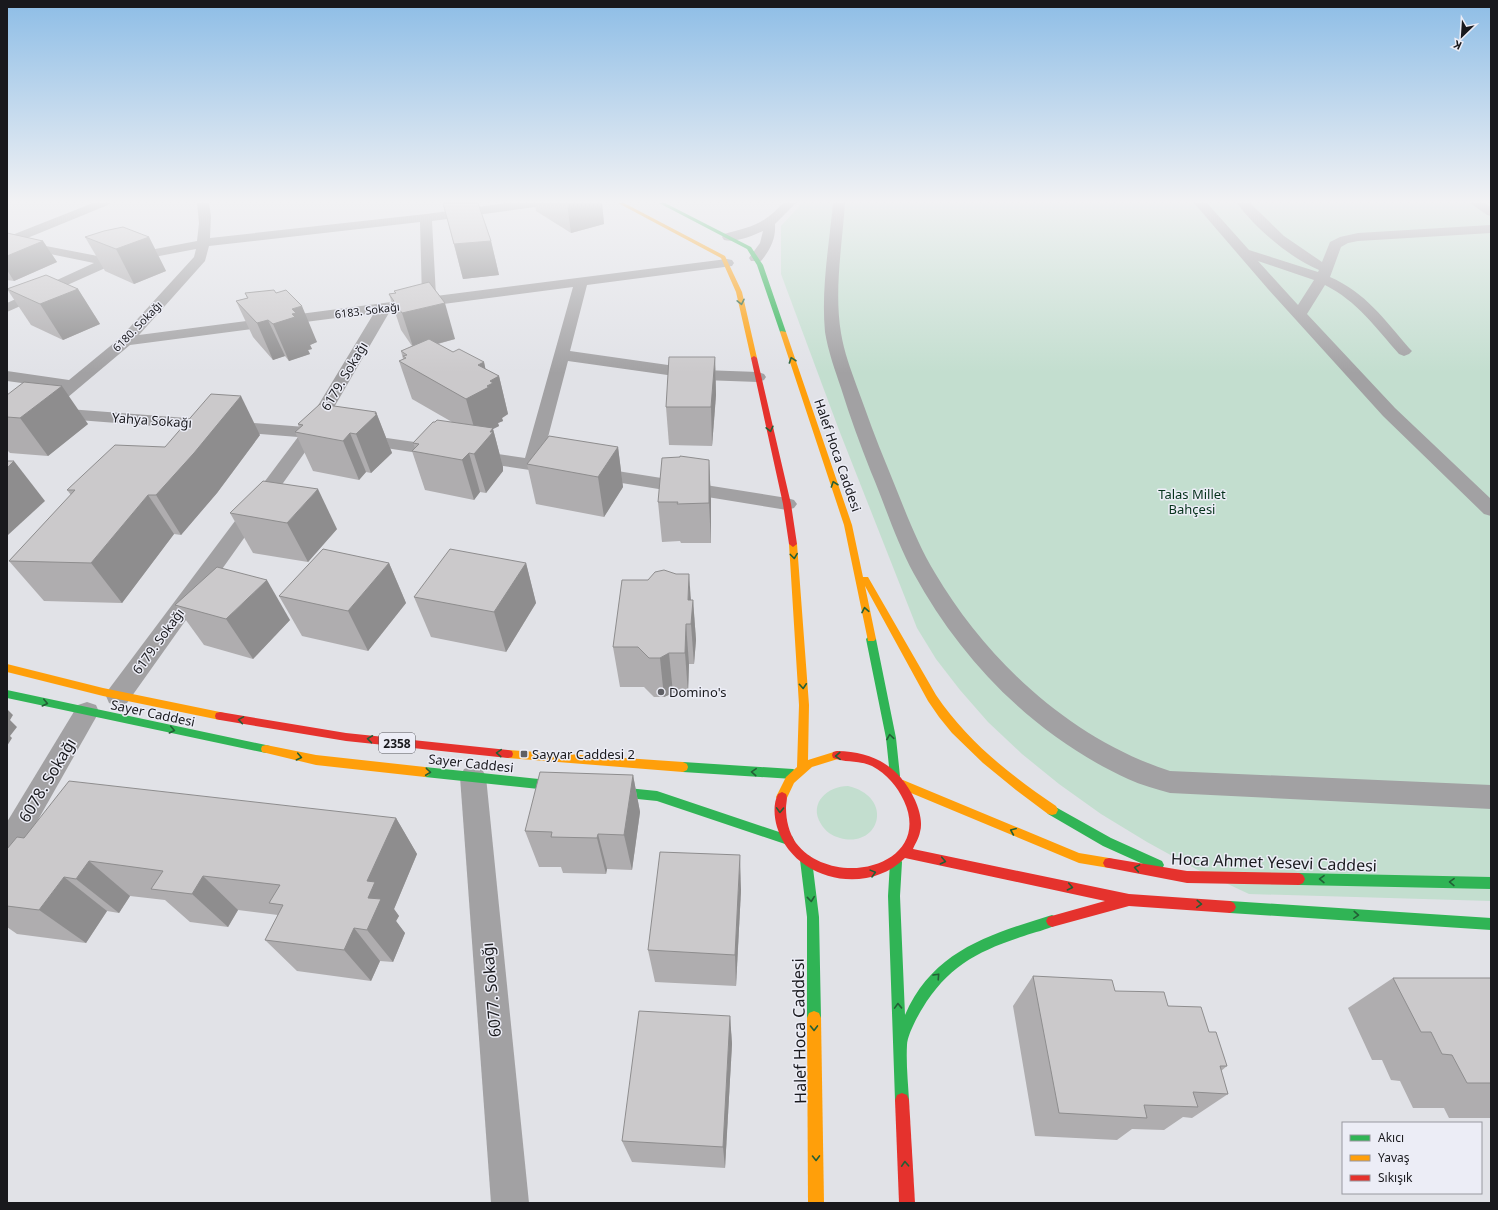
<svg xmlns="http://www.w3.org/2000/svg" width="1498" height="1210" viewBox="0 0 1498 1210" font-family="'Noto Sans',sans-serif">
<style>
.green{fill:#c3decf}
.lines{fill:none;stroke-linecap:round;stroke-linejoin:round}
.street{fill:#a2a1a3;fill-rule:evenodd}
.fast{fill:#30b455;fill-rule:evenodd}
.slow{fill:#ff9f0a;fill-rule:evenodd}
.jam{fill:#e5322d;fill-rule:evenodd}
.wall{fill:#afadaf}
.shaded-wall{fill:#8e8d8e}
.building{fill:#cbc9cb;stroke:#8e8d8e}
.oneway{stroke:#235f36}
.poi-dot{fill:#5f5f64;stroke:#ecedf6;stroke-width:1.5}
.labels{text-anchor:middle;dominant-baseline:central;stroke-width:3;stroke-linejoin:round;paint-order:stroke}
.far-street-label{font-size:11px;fill:#19191d;stroke:#ecedf6}
.shield{fill:#ecedf6;stroke:#58595e;stroke-width:1}
.shield-label{font-size:12px;font-weight:bold;fill:#19191d}
.street-label{font-size:13px;fill:#19191d;stroke:#ecedf6}
.park-label{font-size:13px;fill:#06321c;stroke:#ecedf6}
.poi-label{font-size:13px;fill:#19191d;stroke:#ecedf6;text-anchor:start}
.near-street-label{font-size:16px;fill:#19191d;stroke:#ecedf6}
</style>
<rect width="100%" height="100%" fill="#e1e2e7"/>
<g class="green">
<polygon points="802,203 1491,203 1491,901 1249,894 1196,869 1147,842 1101,814 1059,784 1022,754 988,722 960,690 936,659 917,628 839,430 781,274 781,226"/>
<path d="M 848,786 C 895,797 880,849 840,838 C 832,836 825,831 821,824 C 808,803 828,786 848,786 Z"/>
</g>
<g class="lines">
<g class="street">
<path d="M 93,203 L 110,203 L 108,205 L 20,241 L 108,258 L 197,241 L 199,223 L 197,203 L 209,203 L 211,216 L 210,238 L 426,214 L 507,203 L 541,203 L 535,207 L 432,221 L 436,296 L 727,259 L 732,260 L 734,263 L 732,266 L 587,285 L 570,351 L 703,370 L 758,372 L 764,374 L 766,377 L 764,380 L 758,382 L 703,380 L 568,361 L 542,460 L 563,464 L 565,468 L 563,472 L 556,474 L 353,443 L 350,439 L 353,435 L 359,434 L 525,458 L 573,287 L 390,311 L 322,428 L 333,430 L 336,434 L 333,438 L 327,439 L 315,438 L 127,703 L 118,706 L 109,703 L 106,696 L 109,689 L 298,437 L 52,418 L 45,416 L 13,443 L 7,444 L 7,430 L 58,388 L 7,381 L 7,371 L 69,380 L 120,338 L 194,257 L 196,249 L 112,265 L 7,312 L 7,303 L 94,263 L 16,247 L 15,244 L 16,242 L 7,245 L 7,237 ZM 420,222 L 422,298 L 139,335 L 205,261 L 209,246 ZM 374,313 L 305,427 L 55,408 L 130,345 Z"/>
<path d="M 783,203 L 796,203 L 775,224 C 776,239 770,250 761,261 L 751,261 L 749,258 L 760,243 L 763,231 C 752,236 735,243 724,240 L 722,237 L 724,234 C 751,227 763,225 783,203 Z"/>
<path d="M 833,203 L 845,203 C 842,246 834,291 841,333 C 844,352 851,370 857,387 C 867,414 876,440 887,466 C 902,502 915,540 935,573 C 987,661 1071,739 1170,771 L 1491,785 L 1491,809 L 1170,793 C 1156,789 1141,785 1128,779 C 1036,737 962,662 914,574 C 896,541 885,505 871,472 C 860,444 850,417 841,388 C 835,370 828,351 825,332 C 821,289 829,246 833,203 Z"/>
<path d="M 1194,203 L 1207,203 L 1249,250 L 1318,272 L 1319,270 C 1290,258 1255,228 1237,203 L 1250,203 L 1284,236 L 1322,262 L 1330,242 L 1340,237 L 1358,233 L 1491,225 L 1491,233 L 1358,241 L 1348,243 L 1341,247 L 1330,277 C 1366,293 1384,319 1409,348 L 1412,351 L 1409,354 L 1404,356 L 1399,354 C 1376,328 1357,301 1325,285 L 1307,314 L 1395,408 L 1491,499 L 1491,516 L 1484,514 L 1383,416 L 1268,289 ZM 1258,261 L 1314,280 L 1298,305 Z"/>
<polygon points="1470,203 1485,203 1491,207 1491,216 1487,215"/>
<polygon points="592,467 787,498 794,500 797,504 794,508 787,510 585,477 583,473 585,469"/>
<polygon points="87,702 96,705 99,712 17,857 7,861 7,822 78,705"/>
<polygon points="473,766 482,769 486,777 529,1203 491,1203 460,777 464,769"/>
</g>
<g class="fast">
<polygon points="659,203 665,203 751,247 763,265 786,332 785,333 780,332 757,265 747,249"/>
<polygon points="871,636 874,637 876,639 896,738 900,776 899,779 895,781 891,779 890,776 886,738 866,639 868,637"/>
<polygon points="7,690 266,745 270,746 271,749 270,752 266,753 7,698"/>
<polygon points="683,762 793,769 797,771 798,774 797,777 793,779 683,772 679,770 678,767 679,764"/>
<polygon points="425,767 567,782 571,784 572,787 571,790 567,792 425,777 421,775 420,772 421,769"/>
<polygon points="608,786 657,791 788,835 792,836 794,840 792,844 788,845 657,801 608,796 604,794 603,791 604,788"/>
<polygon points="1052,805 1111,838 1162,861 1164,865 1162,869 1158,870 1154,869 1103,846 1048,814 1046,810 1048,806"/>
<polygon points="806,855 810,856 812,860 819,917 821,1018 819,1023 814,1025 809,1023 807,1018 807,917 800,860 802,856"/>
<path d="M 896,857 L 900,858 L 902,862 L 900,896 L 905,1015 C 933,950 991,934 1052,915 L 1056,917 L 1058,921 L 1056,925 C 1046,930 1035,932 1024,936 C 978,951 948,966 922,1009 C 917,1017 907,1036 907,1045 C 906,1063 908,1082 909,1100 L 907,1105 L 902,1107 L 897,1105 L 895,1100 L 888,896 L 890,862 L 892,858 Z"/>
<polygon points="1299,873 1491,877 1491,889 1299,885 1295,883 1293,879 1295,875"/>
<polygon points="1230,901 1491,918 1491,930 1230,913 1226,911 1224,907 1226,903"/>
</g>
<g class="slow">
<polygon points="618,203 624,203 725,256 742,292 757,358 756,359 751,358 736,292 721,258"/>
<path d="M 781,331 L 786,332 L 852,525 L 863,577 L 868,577 L 936,695 C 967,741 1010,775 1056,806 L 1058,810 L 1056,814 L 1052,815 L 1048,814 L 1016,790 L 983,763 L 952,733 L 939,717 L 928,701 L 865,586 L 876,639 L 874,641 L 868,641 L 844,525 L 780,332 Z"/>
<polygon points="793,541 797,544 809,705 808,760 837,751 841,752 842,755 841,758 812,767 794,783 786,800 782,802 778,800 776,797 786,777 797,767 799,705 789,544"/>
<polygon points="7,664 103,688 220,712 224,713 225,716 224,719 220,720 103,696 7,672"/>
<polygon points="266,745 316,755 425,767 429,769 430,772 429,775 425,777 316,765 262,752 261,749 262,746"/>
<polygon points="508,750 683,762 687,764 688,767 687,770 683,772 508,758 504,757 503,754 504,751"/>
<polygon points="903,780 1079,853 1109,858 1113,859 1115,863 1113,867 1109,868 1079,863 899,788 898,785 899,782"/>
<polygon points="814,1011 819,1013 821,1018 824,1203 808,1203 807,1018 809,1013"/>
</g>
<g class="jam">
<polygon points="754,356 757,358 791,504 797,544 793,547 789,544 783,504 751,358"/>
<polygon points="220,712 346,733 508,750 512,751 513,754 512,757 508,758 346,741 220,720 216,719 215,716 216,713"/>
<path d="M 837,751 C 874,752 899,766 915,800 C 919,809 923,822 920,832 C 919,838 915,844 913,849 L 1129,894 L 1230,901 L 1234,903 L 1236,907 L 1234,911 L 1230,913 L 1129,906 L 1052,927 L 1048,925 L 1046,921 L 1048,917 L 1105,901 L 905,858 C 866,897 793,880 777,827 C 774,816 773,804 778,794 L 782,792 L 786,794 C 788,798 786,803 786,808 C 786,820 789,833 796,843 C 833,891 934,866 904,801 C 897,786 887,774 872,766 C 859,760 846,763 833,758 L 832,755 L 833,752 Z"/>
<polygon points="1109,858 1187,871 1299,873 1303,875 1305,879 1303,883 1299,885 1187,883 1109,868 1105,867 1103,863 1105,859"/>
<polygon points="902,1093 907,1095 909,1100 915,1203 899,1203 895,1100 897,1095"/>
</g>
</g>
<g class="wall">
<polygon points="443,203 491,241 499,275 463,279"/>
<polygon points="535,203 602,203 604,224 571,233 536,211"/>
<polygon points="7,233 43,241 57,262 14,281 7,280"/>
<polygon points="85,237 149,237 166,271 134,284 105,271"/>
<polygon points="7,289 78,289 100,324 63,340 31,325"/>
<polygon points="394,291 455,339 438,344 453,352 484,362 485,369 499,376 508,414 502,418 503,421 498,423 499,426 493,429 503,467 503,471 486,493 480,492 474,500 425,490 412,451 415,448 413,443 435,422 452,422 412,399 399,361 403,359 401,351 412,346 401,330 389,294 395,293"/>
<polygon points="245,293 317,342 310,345 312,349 308,350 310,354 289,361 285,356 273,360 253,337 236,301 247,298"/>
<polygon points="715,357 716,395 712,446 669,445 666,407"/>
<polygon points="7,395 88,424 48,456 10,453 7,450"/>
<polygon points="376,412 392,453 371,473 366,472 359,480 313,471 295,432 299,428 298,424"/>
<polygon points="260,435 217,493 181,535 174,534 122,603 44,601 9,561 71,495 67,490 165,447"/>
<polygon points="618,447 623,487 604,517 536,504 527,464"/>
<polygon points="709,460 711,500 711,543 681,543 680,541 662,542 658,502"/>
<polygon points="230,513 337,529 308,562 253,553"/>
<polygon points="389,563 406,603 368,651 302,636 279,596"/>
<polygon points="526,563 536,603 506,652 431,637 414,597"/>
<polygon points="648,580 691,600 693,600 696,640 694,664 689,664 688,693 673,693 664,697 654,697 644,687 620,687 613,647"/>
<polygon points="175,605 290,620 253,659 204,645"/>
<polygon points="633,775 640,812 632,870 607,869 606,874 563,873 561,867 539,867 525,831"/>
<polygon points="396,818 417,854 394,909 399,916 396,921 405,933 393,962 380,961 371,981 297,971 265,940 278,915 238,910 228,927 190,922 165,900 130,896 119,913 107,911 86,943 17,934 7,927 7,849 24,838"/>
<polygon points="741,890 736,986 655,982 648,950"/>
<polygon points="1033,976 1115,991 1209,1032 1227,1066 1221,1071 1228,1094 1192,1118 1183,1117 1164,1130 1132,1129 1117,1140 1035,1136 1013,1006"/>
<polygon points="1393,978 1491,978 1491,1118 1449,1118 1444,1108 1413,1108 1400,1081 1391,1080 1382,1060 1372,1060 1348,1008"/>
<polygon points="730,1016 732,1044 725,1168 632,1162 622,1141"/>
</g>
<g class="shaded-wall">
<polygon points="567,203 602,203 604,224 571,233"/>
<polygon points="149,237 166,271 134,284 116,249"/>
<polygon points="43,241 57,262 14,281 7,270 7,256"/>
<polygon points="491,241 499,275 463,279 454,244"/>
<polygon points="78,289 100,324 63,340 40,304"/>
<polygon points="445,303 455,339 414,350 402,313"/>
<polygon points="302,306 317,342 310,345 312,349 308,350 310,354 289,361 273,324 292,314 292,309"/>
<polygon points="268,320 285,356 273,360 257,323"/>
<polygon points="715,357 716,395 712,446 711,407"/>
<polygon points="484,362 489,385 490,381 499,376 508,414 502,418 503,421 498,423 499,426 493,429 503,467 503,471 486,493 474,454 477,438 466,399 478,365"/>
<polygon points="62,386 88,424 48,456 20,418"/>
<polygon points="241,396 260,435 217,493 181,535 156,495"/>
<polygon points="376,412 392,453 371,473 356,434"/>
<polygon points="350,433 366,472 359,480 343,441"/>
<polygon points="618,447 623,487 604,517 598,477"/>
<polygon points="469,453 480,492 474,500 462,460"/>
<polygon points="709,460 711,500 711,543 709,503"/>
<polygon points="14,461 45,501 8,535 7,534 7,468"/>
<polygon points="318,489 337,529 308,562 287,523"/>
<polygon points="148,495 174,534 122,603 91,563"/>
<polygon points="389,563 406,603 368,651 348,611"/>
<polygon points="526,563 536,603 506,652 494,612"/>
<polygon points="689,574 692,614 688,600"/>
<polygon points="267,580 290,620 253,659 226,619"/>
<polygon points="693,600 696,640 694,664 691,624"/>
<polygon points="686,624 689,664 688,693 685,653"/>
<polygon points="669,653 673,693 664,697 660,658"/>
<polygon points="7,709 13,715 10,720 17,727 10,736 12,738 7,746"/>
<polygon points="633,775 640,812 632,870 624,835"/>
<polygon points="396,818 417,854 394,909 399,916 396,921 405,933 393,962 367,930 368,898 367,881"/>
<polygon points="598,834 607,869 606,874 597,838"/>
<polygon points="740,855 741,890 736,986 735,955"/>
<polygon points="89,861 130,896 119,913 76,879"/>
<polygon points="203,876 238,910 228,927 192,894"/>
<polygon points="64,877 107,911 86,943 39,910"/>
<polygon points="354,928 380,961 371,981 344,950"/>
<polygon points="730,1016 732,1044 725,1168 723,1147"/>
</g>
<g class="building">
<polygon points="443,203 478,203 491,241 454,244"/>
<polygon points="123,227 149,237 116,249 85,237 104,231"/>
<polygon points="7,233 43,241 7,256"/>
<polygon points="46,275 78,289 40,304 7,289"/>
<polygon points="429,282 445,303 402,313 389,294 396,293 394,291"/>
<polygon points="274,290 276,293 286,290 302,306 292,309 296,313 292,314 295,317 273,324 268,320 257,323 236,301 248,298 245,293"/>
<polygon points="429,339 453,352 459,349 484,362 478,365 499,376 490,381 493,383 487,386 489,387 466,399 399,361 406,358 403,356 407,355 401,351"/>
<polygon points="669,357 715,357 711,407 666,407"/>
<polygon points="24,382 62,386 20,418 7,417 7,395"/>
<polygon points="211,394 241,396 194,453 156,495 148,495 91,563 9,561 75,490 67,490 115,445 165,447"/>
<polygon points="320,404 376,412 375,414 377,414 356,434 350,433 343,441 295,432 303,425 298,424"/>
<polygon points="437,420 493,428 490,432 493,432 474,454 469,453 462,460 412,451 419,444 413,443 433,422 435,422"/>
<polygon points="549,436 618,447 598,477 527,464"/>
<polygon points="680,456 709,460 709,503 677,504 678,502 658,502 662,458 680,457"/>
<polygon points="7,461 14,461 7,468"/>
<polygon points="263,481 318,489 287,523 230,513"/>
<polygon points="323,549 389,563 348,611 279,596"/>
<polygon points="450,549 526,563 494,612 414,597"/>
<polygon points="217,567 267,580 226,619 175,605"/>
<polygon points="664,570 676,574 689,574 688,600 693,600 691,624 686,624 685,653 669,653 660,658 649,658 638,647 613,647 622,580 648,580 655,572"/>
<polygon points="540,772 633,775 624,835 598,834 597,838 551,837 552,832 525,831"/>
<polygon points="69,781 396,818 367,881 375,882 368,898 381,899 367,930 354,928 344,950 265,940 283,905 269,903 280,885 203,876 192,894 151,889 163,871 89,861 76,879 64,877 39,910 7,906 7,849 17,837 24,838"/>
<polygon points="660,852 740,855 735,955 648,950"/>
<polygon points="1033,976 1112,980 1115,991 1164,992 1168,1006 1201,1007 1209,1032 1216,1032 1227,1066 1220,1066 1228,1094 1193,1092 1198,1107 1144,1105 1147,1118 1059,1113"/>
<polygon points="1393,978 1491,978 1491,1083 1467,1083 1452,1055 1442,1054 1431,1032 1421,1032"/>
<polygon points="639,1011 730,1016 723,1147 622,1141"/>
</g>
<defs><path id="oneway-chevron" d="M-2-3.5L2.5 0L-2 3.5" fill="none" stroke-width="1.6" stroke-linecap="round" stroke-linejoin="round"/></defs>
<g class="oneway">
<use href="#oneway-chevron" transform="translate(741 302) rotate(78)"/>
<use href="#oneway-chevron" transform="translate(792 360) rotate(-109)"/>
<use href="#oneway-chevron" transform="translate(770 429) rotate(77)"/>
<use href="#oneway-chevron" transform="translate(834 484) rotate(-109)"/>
<use href="#oneway-chevron" transform="translate(794 556) rotate(83)"/>
<use href="#oneway-chevron" transform="translate(865 610) rotate(-101)"/>
<use href="#oneway-chevron" transform="translate(803 686) rotate(86)"/>
<use href="#oneway-chevron" transform="translate(45 703) rotate(13)"/>
<use href="#oneway-chevron" transform="translate(241 720) rotate(-171)"/>
<use href="#oneway-chevron" transform="translate(172 730) rotate(12)"/>
<use href="#oneway-chevron" transform="translate(890 737) rotate(-99)"/>
<use href="#oneway-chevron" transform="translate(370 739) rotate(-172)"/>
<use href="#oneway-chevron" transform="translate(499 753) rotate(-176)"/>
<use href="#oneway-chevron" transform="translate(838 756) rotate(177)"/>
<use href="#oneway-chevron" transform="translate(299 757) rotate(12)"/>
<use href="#oneway-chevron" transform="translate(428 772) rotate(6)"/>
<use href="#oneway-chevron" transform="translate(754 772) rotate(-176)"/>
<use href="#oneway-chevron" transform="translate(780 810) rotate(92)"/>
<use href="#oneway-chevron" transform="translate(1013 831) rotate(-157)"/>
<use href="#oneway-chevron" transform="translate(943 861) rotate(12)"/>
<use href="#oneway-chevron" transform="translate(1137 868) rotate(-170)"/>
<use href="#oneway-chevron" transform="translate(873 873) rotate(-15)"/>
<use href="#oneway-chevron" transform="translate(1322 879) rotate(-179)"/>
<use href="#oneway-chevron" transform="translate(1452 882) rotate(-179)"/>
<use href="#oneway-chevron" transform="translate(1070 887) rotate(12)"/>
<use href="#oneway-chevron" transform="translate(811 899) rotate(84)"/>
<use href="#oneway-chevron" transform="translate(1199 904) rotate(4)"/>
<use href="#oneway-chevron" transform="translate(1356 915) rotate(4)"/>
<use href="#oneway-chevron" transform="translate(937 976) rotate(-47)"/>
<use href="#oneway-chevron" transform="translate(898 1006) rotate(-92)"/>
<use href="#oneway-chevron" transform="translate(814 1028) rotate(89)"/>
<use href="#oneway-chevron" transform="translate(816 1158) rotate(89)"/>
<use href="#oneway-chevron" transform="translate(905 1164) rotate(-93)"/>
</g>
<linearGradient id="sky" x2="0" y2="1"><stop stop-color="#8dbde6"/><stop offset="0.54" stop-color="#f2f2f4"/><stop offset="1" stop-color="#f2f2f4" stop-opacity="0"/></linearGradient>
<rect width="1498" height="373" fill="url(#sky)"/>
<g class="poi-dot">
<circle cx="661" cy="692" r="4"/>
<rect x="520" y="750" width="8" height="8" rx="2"/>
</g>
<g class="labels">
<g class="far-street-label">
<text transform="translate(367 310) rotate(-7)">6183. Sokağı</text>
<text transform="translate(137 326) rotate(-46)">6180. Sokağı</text>
</g>
<rect class="shield" x="379" y="733" width="36" height="20" rx="3"/>
<g class="shield-label">
<text x="397" y="743">2358</text>
</g>
<g class="street-label">
<text transform="translate(344 376) rotate(-59)">6179. Sokağı</text>
<text transform="translate(152 420) rotate(4)">Yahya Sokağı</text>
<text transform="translate(838 455) rotate(71)">Halef Hoca Caddesi</text>
<text transform="translate(158 641) rotate(-54)">6179. Sokağı</text>
<text transform="translate(153 713) rotate(12)">Sayer Caddesi</text>
<text transform="translate(471 763) rotate(6)">Sayer Caddesi</text>
</g>
<g class="park-label">
<text x="1192" y="494">Talas Millet<tspan x="1192" dy="15">Bahçesi</tspan></text>
</g>
<g class="poi-label">
<text x="669" y="692">Domino's</text>
<text x="532" y="754">Sayyar Caddesi 2</text>
</g>
<g class="near-street-label">
<text transform="translate(47 780) rotate(-59)">6078. Sokağı</text>
<text transform="translate(1274 862) rotate(2)">Hoca Ahmet Yesevi Caddesi</text>
<text transform="translate(491 990) rotate(-95)">6077. Sokağı</text>
<text transform="translate(799 1031) rotate(-91)">Halef Hoca Caddesi</text>
</g>
</g>
<rect width="1498" height="1210" fill="none" stroke="#19191d" stroke-width="16"/>
<rect x="1342" y="1122" width="140" height="72" fill="#ecedf6" stroke="#98989f"/>
<rect x="1350" y="1135" width="20" height="6" fill="#30b455" stroke="#98989f"/>
<text x="1378" y="1142" font-size="12" fill="#19191d">Akıcı</text>
<rect x="1350" y="1155" width="20" height="6" fill="#ff9f0a" stroke="#98989f"/>
<text x="1378" y="1162" font-size="12" fill="#19191d">Yavaş</text>
<rect x="1350" y="1175" width="20" height="6" fill="#e5322d" stroke="#98989f"/>
<text x="1378" y="1182" font-size="12" fill="#19191d">Sıkışık</text>
<g transform="translate(1462 36) rotate(205)" stroke="#ecedf6" stroke-width="3" paint-order="stroke">
<path d="M0-3L7 15L0 10L-7 15Z" fill="#19191d"/>
<text y="-6" font-size="11" font-weight="bold" text-anchor="middle" fill="#19191d">K</text>
</g>
</svg>
